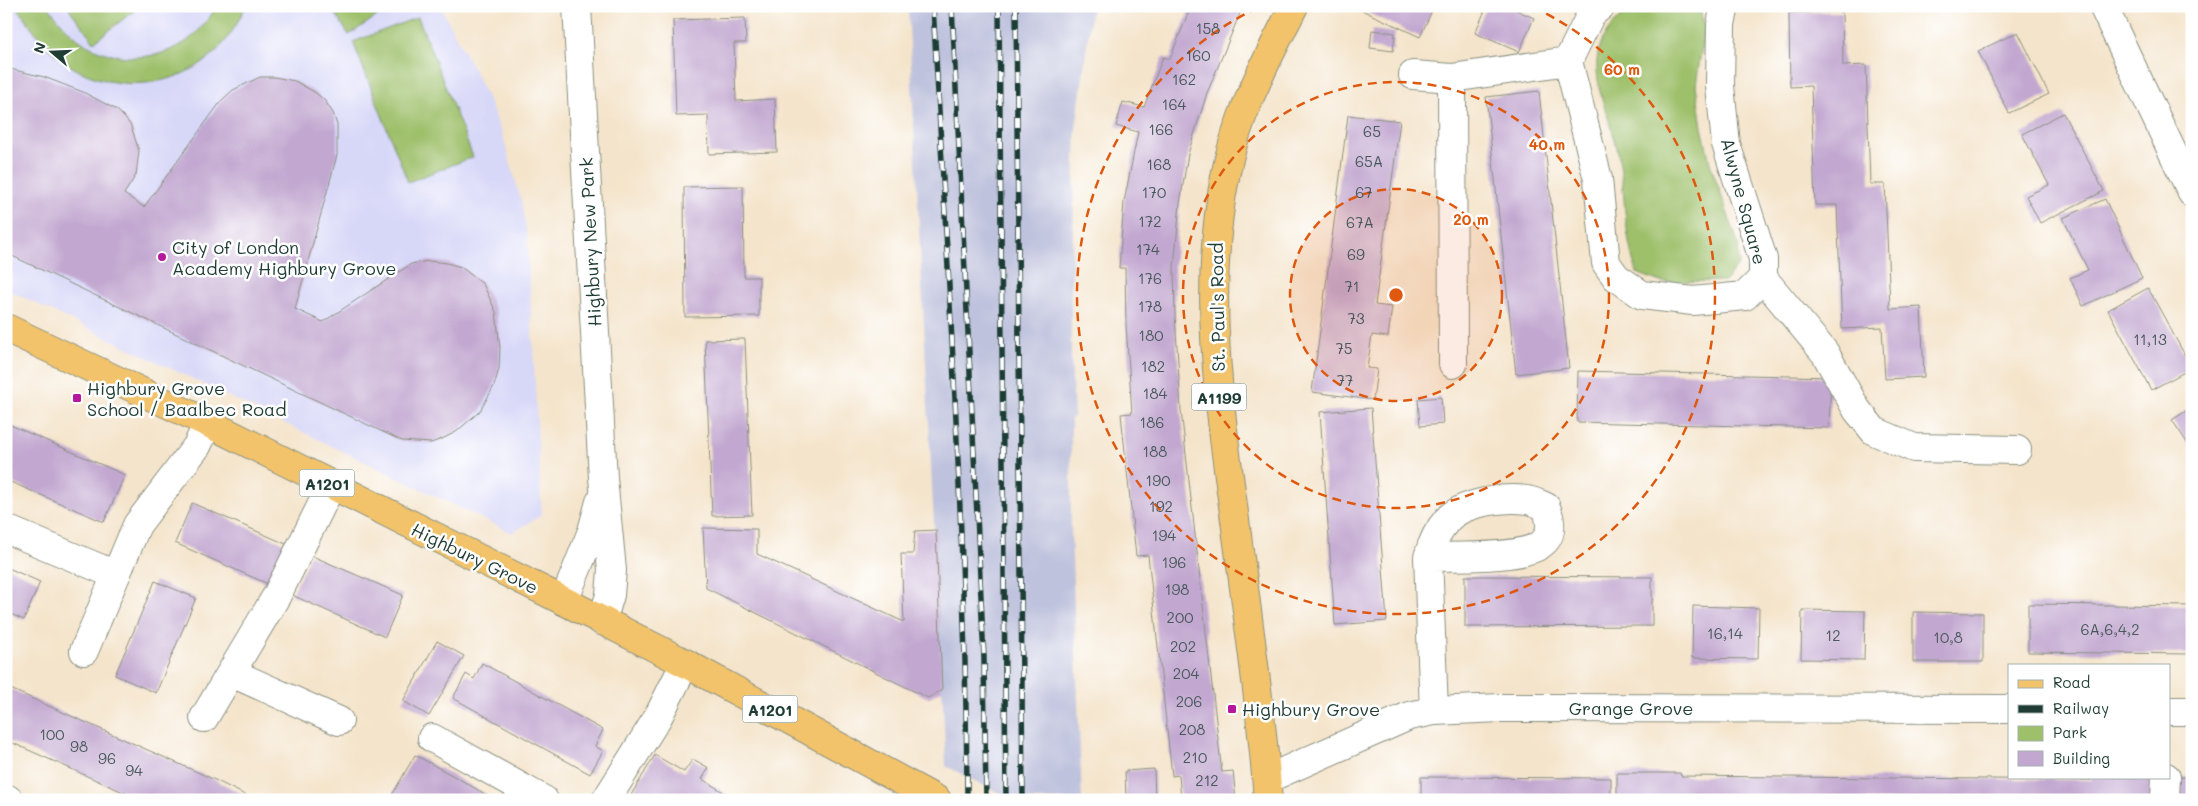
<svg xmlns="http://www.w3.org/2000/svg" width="2198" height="806" viewBox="0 0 2198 806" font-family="Mali,sans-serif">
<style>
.built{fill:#d7d7f8}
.industrial{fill:#bfc2dd}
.green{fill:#9ec06a;stroke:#5e7e4f}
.building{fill:#c2a8d0}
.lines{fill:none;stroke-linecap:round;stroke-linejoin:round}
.minor-casing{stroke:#8a9080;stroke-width:30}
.major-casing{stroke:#8a9080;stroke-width:30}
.minor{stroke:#fff;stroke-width:28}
.major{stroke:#f2c36a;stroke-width:28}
.rail-casing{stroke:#1f3d34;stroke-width:5.5}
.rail{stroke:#fff;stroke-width:4;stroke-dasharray:11;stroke-linecap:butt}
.ring{fill:none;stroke:#de580e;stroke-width:2.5;stroke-dasharray:9 6}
.poi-dot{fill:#b5179e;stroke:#fff;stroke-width:2}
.labels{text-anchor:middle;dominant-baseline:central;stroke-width:5;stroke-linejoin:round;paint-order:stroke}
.number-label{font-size:15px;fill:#48585b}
.shield{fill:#fff;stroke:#627771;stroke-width:1}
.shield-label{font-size:16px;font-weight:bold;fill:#1f3d34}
.street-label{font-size:18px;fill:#1f3d34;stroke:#fff}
.poi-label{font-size:18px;fill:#1f3d34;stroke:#fff;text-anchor:start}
.centre{fill:#de580e;stroke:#fff;stroke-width:2.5}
.ring-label{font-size:15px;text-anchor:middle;font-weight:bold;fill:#de580e;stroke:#fff;stroke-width:5;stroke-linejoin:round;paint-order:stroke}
</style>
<rect width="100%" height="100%" fill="#fff"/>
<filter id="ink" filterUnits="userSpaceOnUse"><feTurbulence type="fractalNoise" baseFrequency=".02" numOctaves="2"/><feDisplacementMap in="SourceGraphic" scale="10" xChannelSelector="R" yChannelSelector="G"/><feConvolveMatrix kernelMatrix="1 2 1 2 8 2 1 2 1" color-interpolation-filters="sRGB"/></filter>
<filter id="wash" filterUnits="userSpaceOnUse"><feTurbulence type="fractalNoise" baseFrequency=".0096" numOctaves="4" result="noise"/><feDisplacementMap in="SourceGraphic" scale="20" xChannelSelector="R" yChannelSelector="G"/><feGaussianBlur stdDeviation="1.12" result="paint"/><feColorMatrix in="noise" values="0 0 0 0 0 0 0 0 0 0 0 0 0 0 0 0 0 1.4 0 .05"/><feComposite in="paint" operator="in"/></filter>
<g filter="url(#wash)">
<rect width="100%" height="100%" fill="#f4e4cb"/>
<polygon class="built" points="6,6 440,6 476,74 490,104 503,137 521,200 527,235 542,515 512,533 6,289"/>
<polygon class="industrial" points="908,6 1092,6 1076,129 1071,297 1071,358 1074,417 1071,418 1071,532 1082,800 1012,800 946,766"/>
<g class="green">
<path d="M 16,6 L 48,6 C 58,19 69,33 82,42 C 112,62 154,62 184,43 C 198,34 208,20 217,6 L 246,6 C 239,19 232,34 222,45 C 183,90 111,96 63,61 C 44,47 30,25 16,6 Z"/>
<polygon points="67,6 140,6 94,42"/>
<polygon points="330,6 392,6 349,35"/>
<path d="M 1635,6 L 1698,6 L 1705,26 L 1696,85 L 1702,127 L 1710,163 L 1738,243 L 1739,264 L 1725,281 L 1660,282 L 1637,273 C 1623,234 1626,193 1618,153 C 1612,122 1595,92 1597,60 C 1599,36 1616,18 1635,6 Z"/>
<polygon points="418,17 473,157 408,182 353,42"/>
</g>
<g id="blocks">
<g class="building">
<polygon points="1191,6 1243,6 1207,93 1188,154 1180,203 1174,267 1175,315 1181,410 1221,765 1222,772 1233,771 1236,800 1181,800 1179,775 1172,776 1148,555 1136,556 1121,414 1132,413 1126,325 1125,268 1119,268 1124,202 1138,132 1116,126 1123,102 1144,107 1163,57 1170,59"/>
<polygon points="1353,6 1434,6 1420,37"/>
<polygon points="1487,6 1517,6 1516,10 1534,18 1519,52 1475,33"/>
<polygon points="1842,12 1843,66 1866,65 1870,184 1885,184 1890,309 1921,307 1924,377 1885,379 1882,327 1842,329 1837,205 1815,205 1811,86 1790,87 1789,13"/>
<polygon points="745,18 746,43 734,43 736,101 775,99 777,152 709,154 708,115 676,116 673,20"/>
<polygon points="1372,30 1395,33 1393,51 1370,48"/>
<polygon points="2018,32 2049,94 2009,113 1978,51"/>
<polygon points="6,68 44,77 83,92 117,110 125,118 131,126 139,151 136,175 124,194 144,207 222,100 233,90 260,77 274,77 295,81 316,93 325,101 333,113 337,125 337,155 295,309 323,322 411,264 429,261 447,263 461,267 483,284 496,312 500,348 499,369 494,386 480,411 456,432 442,439 431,443 402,441 6,253"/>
<polygon points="1539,91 1569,368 1516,374 1486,97"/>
<polygon points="2063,113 2104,191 2040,223 2026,196 2049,185 2022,134"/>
<polygon points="1348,115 1400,121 1375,305 1392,307 1388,337 1372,335 1367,368 1377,369 1373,400 1312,392"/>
<polygon points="743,186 744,277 759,277 759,316 685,317 684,187"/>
<polygon points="2105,199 2142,278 2083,306 2070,278 2088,270 2063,218"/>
<polygon points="2148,288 2192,368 2151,390 2108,310"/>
<polygon points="745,339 752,515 712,516 705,340"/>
<polygon points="1578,371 1831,377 1829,428 1577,422"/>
<polygon points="1441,397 1443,424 1420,426 1418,399"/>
<polygon points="2192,407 2192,450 2172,420"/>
<polygon points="1371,408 1387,621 1335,625 1320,412"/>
<polygon points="6,423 125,475 104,522 6,480"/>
<polygon points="192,503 286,544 268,584 175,543"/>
<polygon points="703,528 757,529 757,554 904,622 901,554 913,554 915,531 936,530 942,690 928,698 706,588"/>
<polygon points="310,555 403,595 385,637 292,595"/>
<polygon points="6,567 40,582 24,620 6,612"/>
<polygon points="1465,576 1652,577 1652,626 1465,627"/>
<polygon points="155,581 196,598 156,693 115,675"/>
<polygon points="2028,604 2192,606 2192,654 2028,652"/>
<polygon points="1693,606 1759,608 1758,659 1692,658"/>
<polygon points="1802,610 1865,611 1864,660 1801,659"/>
<polygon points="1913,612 1983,613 1983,662 1913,662"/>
<polygon points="437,641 464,656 429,716 403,701"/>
<polygon points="482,663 603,730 595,746 603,751 590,774 453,698 466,674 474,679"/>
<polygon points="6,687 213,779 255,800 141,800 6,740"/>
<polygon points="415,755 461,780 495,800 389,800"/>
<polygon points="655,755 684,772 693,759 709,768 702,779 725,793 724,795 732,800 628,800"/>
<polygon points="1154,769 1155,800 1126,800 1125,771"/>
<polygon points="1617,773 1680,773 1681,776 2091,780 2092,777 2157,777 2157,800 1617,800"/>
<polygon points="1421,777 1611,778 1611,800 1421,800"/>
<rect x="2178" y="777" width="14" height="23"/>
</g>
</g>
</g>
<g filter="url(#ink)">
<use href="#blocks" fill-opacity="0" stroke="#8a9080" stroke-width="1"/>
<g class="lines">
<g class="minor-casing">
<g id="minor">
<polyline points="577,6 603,478 612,570 610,595 602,621"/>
<polyline points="1601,6 1591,14 1568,61 1598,179 1606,263 1616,277 1642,295 1693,301 1745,296 1763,278 1763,259 1726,144 1720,86 1721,24 1725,6"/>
<polyline points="2103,6 2192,193"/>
<polyline points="1413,75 1452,78"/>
<polyline points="1763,278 1825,353 1857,410 1874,431 1914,448 2017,450"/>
<polyline points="1453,364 1452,78 1568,61"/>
<polyline points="6,529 116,575"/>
<path d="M 1428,557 C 1454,556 1520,559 1540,545 C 1554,536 1551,520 1546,507 C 1540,504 1533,501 1527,500 C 1504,497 1463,502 1447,520 C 1437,531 1432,543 1428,557 L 1434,711"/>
<polyline points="564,601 592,531 600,502"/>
<polyline points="84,651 137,525 197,446 208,423"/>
<polyline points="232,673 339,721"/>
<polyline points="2169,711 2192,711"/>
<polyline points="204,718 277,595 331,486"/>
<polyline points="432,738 544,800"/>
<polyline points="1267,779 1409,716 1434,711 1501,708 2009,709"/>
<polyline points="6,798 9,800"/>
<polyline points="606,800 658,717 685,663"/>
<polyline points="2165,800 2166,777"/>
</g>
</g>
<g class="major-casing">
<g id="major">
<polyline points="6,328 208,423 564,601 685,663 937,800"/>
<path d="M 1268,800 C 1261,706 1247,613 1235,520 C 1219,405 1202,287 1226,172 C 1238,112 1267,60 1294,6"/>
</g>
</g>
<use href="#minor" class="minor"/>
<use href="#major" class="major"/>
<g class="rail-casing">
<g id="rail">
<path d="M 933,6 C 948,271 966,535 967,800"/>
<polyline points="952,6 984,658 986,800"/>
<polyline points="999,6 1006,800"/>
<polyline points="1016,6 1023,800"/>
</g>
</g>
<use href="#rail" class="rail"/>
</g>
</g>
<circle cx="1396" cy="295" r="106" fill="#de580e" fill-opacity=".12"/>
<g class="ring">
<circle cx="1396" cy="295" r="106"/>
<circle cx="1396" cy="295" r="213"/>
<path d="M1533 7A319 319 0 1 1 1259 7"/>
</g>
<g class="poi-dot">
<circle cx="162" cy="257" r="5"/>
<rect x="72" y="393" width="10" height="10" rx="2.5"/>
<rect x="1227" y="704" width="10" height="10" rx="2.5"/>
</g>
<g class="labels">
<g class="number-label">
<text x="1208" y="28">158</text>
<text x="1198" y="55">160</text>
<text x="1184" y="79">162</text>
<text x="1174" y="104">164</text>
<text x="1161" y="129">166</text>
<text x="1372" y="131">65</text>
<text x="1369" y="161">65A</text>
<text x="1159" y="164">168</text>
<text x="1154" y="192">170</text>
<text x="1364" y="192">67</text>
<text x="1150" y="221">172</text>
<text x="1360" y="222">67A</text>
<text x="1148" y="249">174</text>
<text x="1356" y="254">69</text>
<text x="1150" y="278">176</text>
<text x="1352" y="286">71</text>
<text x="1150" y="306">178</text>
<text x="1356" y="318">73</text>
<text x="1151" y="335">180</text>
<text x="2150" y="339">11,13</text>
<text x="1344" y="348">75</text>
<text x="1153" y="366">182</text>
<text x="1345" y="380">77</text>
<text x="1155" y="393">184</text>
<text x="1152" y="422">186</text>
<text x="1155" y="451">188</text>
<text x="1158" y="480">190</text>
<text x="1161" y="506">192</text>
<text x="1164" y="535">194</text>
<text x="1174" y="562">196</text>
<text x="1177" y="589">198</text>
<text x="1180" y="617">200</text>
<text x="2110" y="629">6A,6,4,2</text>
<text x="1725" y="633">16,14</text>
<text x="1833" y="635">12</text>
<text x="1948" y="637">10,8</text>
<text x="1183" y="646">202</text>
<text x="1186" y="673">204</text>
<text x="1189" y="701">206</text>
<text x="1192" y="729">208</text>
<text x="52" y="734">100</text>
<text x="79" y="746">98</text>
<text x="1195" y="757">210</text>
<text x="107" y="758">96</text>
<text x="134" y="770">94</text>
<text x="1207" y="780">212</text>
</g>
<g class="shield">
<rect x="1191.5" y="383.5" width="55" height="27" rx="4"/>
<rect x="299.5" y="469.5" width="55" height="27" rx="4"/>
<rect x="742.5" y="695.5" width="55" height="27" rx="4"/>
</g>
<g class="shield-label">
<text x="1219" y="397">A1199</text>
<text x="327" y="483">A1201</text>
<text x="770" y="709">A1201</text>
</g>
<g class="street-label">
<text transform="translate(1744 201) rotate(75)">Alwyne Square</text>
<text transform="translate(590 242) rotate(-93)">Highbury New Park</text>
<text transform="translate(1217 307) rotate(-91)">St. Paul's Road</text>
<text transform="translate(475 558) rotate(26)">Highbury Grove</text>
<text x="1631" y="708">Grange Grove</text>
</g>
<g class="poi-label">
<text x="172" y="247">City of London<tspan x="172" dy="21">Academy Highbury Grove</tspan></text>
<text x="87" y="388">Highbury Grove<tspan x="87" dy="21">School / Baalbec Road</tspan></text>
<text x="1242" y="709">Highbury Grove</text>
</g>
</g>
<circle cx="1396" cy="295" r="8" class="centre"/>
<g class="ring-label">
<text x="1622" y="75">60 m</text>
<text x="1547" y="150">40 m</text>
<text x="1471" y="225">20 m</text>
</g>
<rect width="2198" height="806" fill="none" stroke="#fff" stroke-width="25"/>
<rect x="2008" y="664" width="162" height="115" fill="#ffffff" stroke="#a5b1ae"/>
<rect x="2018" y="680" width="25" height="8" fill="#f2c36a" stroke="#a5b1ae"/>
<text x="2053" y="688" font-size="15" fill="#1f3d34">Road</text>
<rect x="2018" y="705" width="25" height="8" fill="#1f3d34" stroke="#a5b1ae"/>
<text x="2053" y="714" font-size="15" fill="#1f3d34">Railway</text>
<rect x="2018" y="726" width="25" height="15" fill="#9ec06a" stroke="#a5b1ae"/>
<text x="2053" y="738" font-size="15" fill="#1f3d34">Park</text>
<rect x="2018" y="751" width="25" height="15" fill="#c2a8d0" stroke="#a5b1ae"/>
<text x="2053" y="764" font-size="15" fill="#1f3d34">Building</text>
<g transform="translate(52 52) rotate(289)" stroke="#ffffff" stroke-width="4" paint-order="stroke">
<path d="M0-4L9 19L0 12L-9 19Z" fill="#1f3d34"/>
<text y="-8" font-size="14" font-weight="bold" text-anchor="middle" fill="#1f3d34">N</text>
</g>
</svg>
